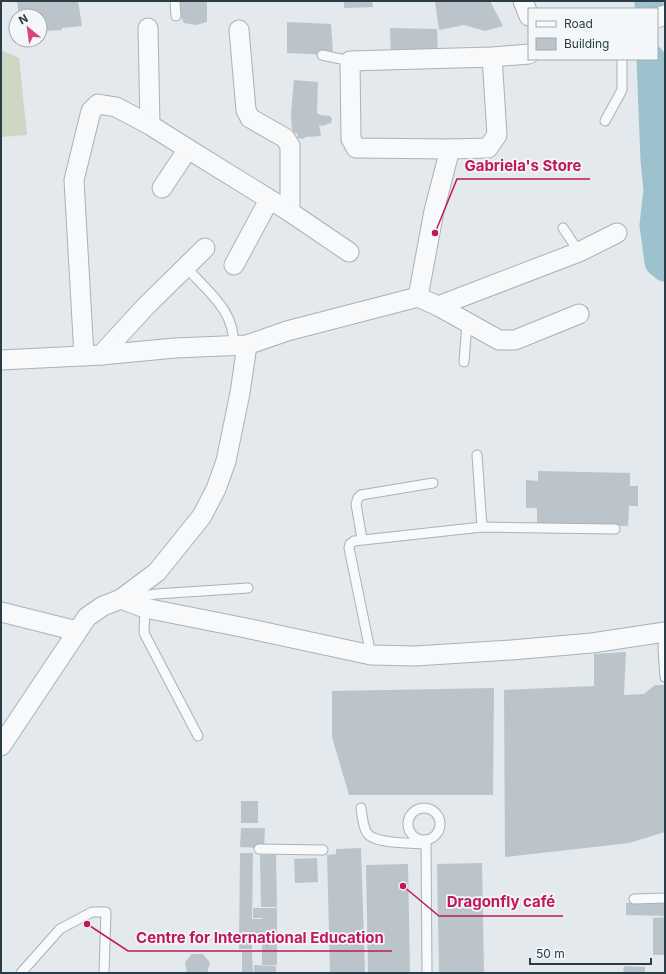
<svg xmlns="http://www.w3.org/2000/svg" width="666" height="974" viewBox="0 0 666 974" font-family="Inter,sans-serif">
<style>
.green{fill:#ced6c4}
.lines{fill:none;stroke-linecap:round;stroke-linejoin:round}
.river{stroke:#9dc2ce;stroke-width:29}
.building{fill:#bac4ca}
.lane-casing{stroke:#a8b2b7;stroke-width:11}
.street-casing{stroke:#a8b2b7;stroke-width:21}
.lane{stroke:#f7f9fa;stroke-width:9}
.street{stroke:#f7f9fa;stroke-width:19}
.leader{fill:none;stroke:#c2185b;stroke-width:1.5}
.callout-dot{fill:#c2185b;stroke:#f4f7f9;stroke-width:1.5}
.callout-label{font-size:15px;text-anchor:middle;font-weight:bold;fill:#c2185b;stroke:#f4f7f9;stroke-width:3.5;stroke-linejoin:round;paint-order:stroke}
</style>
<rect width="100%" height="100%" fill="#e3e9ec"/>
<polygon class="green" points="1,50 19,58 27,135 1,137"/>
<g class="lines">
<g class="river">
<polyline points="649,1 649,9"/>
<polyline points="651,59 655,160 658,190 654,225 659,262 665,267"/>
</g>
</g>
<g class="building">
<polygon points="17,1 78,1 82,26 62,28 62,30 46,31 47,34 40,34 40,16 19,16"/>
<polygon points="180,1 207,1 207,22 196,25 184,23 181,17"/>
<polygon points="344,1 372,1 373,7 344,8"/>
<polygon points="435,1 490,1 503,26 485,31 464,25 439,30"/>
<polygon points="287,22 331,24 333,53 331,55 287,53"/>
<polygon points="390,28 437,29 438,57 391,57"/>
<polygon points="294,80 318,82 317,113 320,115 330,116 332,119 331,123 322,126 319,125 321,136 306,137 303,139 297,138 298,134 294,133 292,129 291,114"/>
<polygon points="538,471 630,473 630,486 638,486 638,506 629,506 628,526 537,524 537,508 526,508 526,480 538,481"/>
<polygon points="626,652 624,695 644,694 655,685 665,685 665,832 629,843 505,857 504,690 594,686 594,654"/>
<polygon points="494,688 493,795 349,795 332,737 332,691"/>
<rect x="241" y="801" width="17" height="22"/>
<polygon points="241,828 265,828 264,848 240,847"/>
<polygon points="361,848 365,973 330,973 327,855 336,854 336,849"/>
<polygon points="240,853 253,853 252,919 262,919 262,918 253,918 253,908 277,908 277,965 262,965 262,940 252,940 252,949 239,949"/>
<polygon points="260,855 276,855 277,907 261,907"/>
<polygon points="317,858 318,882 295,883 294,859"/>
<polygon points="482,863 484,973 439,973 437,864"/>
<polygon points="408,864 410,973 368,973 366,865"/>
<polygon points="626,903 665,903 665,916 626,915"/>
<polygon points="665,917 665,955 653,955 653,918"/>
<polygon points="242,952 252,952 253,973 242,973"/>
<polygon points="192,954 203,954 210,963 207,973 187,973 185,962"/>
<polygon points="254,965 276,966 276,973 254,973"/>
<polygon points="624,966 645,967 645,973 623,973"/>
</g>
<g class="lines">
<g class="lane-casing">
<g id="lane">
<polyline points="175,1 176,16"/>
<polyline points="322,55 350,61"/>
<polyline points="605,121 622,90 622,59"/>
<polyline points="563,228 579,252"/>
<path d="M 186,267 C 206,290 237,312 233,346"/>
<polyline points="464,362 467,323"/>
<polyline points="477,455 482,527"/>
<polyline points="362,539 356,504 358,498 361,495 433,483"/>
<polyline points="130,598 156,594 248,588"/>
<polyline points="145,608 144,633 198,736"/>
<polyline points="664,633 663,649 665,677"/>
<polyline points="371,655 349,548 350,544 354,541 482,527 615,529"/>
<circle cx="424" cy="824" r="16"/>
<path d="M 361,808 C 362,816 363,827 367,833 C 374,844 412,843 424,844"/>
<polyline points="426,840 427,973"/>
<polyline points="259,849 323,850"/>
<polyline points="634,899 665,898"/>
<polyline points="21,973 60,929 92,912 106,912 104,973"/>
</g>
</g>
<g class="street-casing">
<g id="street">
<polyline points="523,1 529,16"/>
<polyline points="657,18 665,15"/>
<polyline points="148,28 150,125"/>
<polyline points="239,30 246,110 250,118 285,138 290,146 290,212"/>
<polyline points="492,57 497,135 488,148 450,149 356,148 351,139 350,61 492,57 529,54"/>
<polyline points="162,188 188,149"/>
<polyline points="234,265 269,200"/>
<polyline points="418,297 434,211 450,149"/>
<polyline points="438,306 579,252 617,233"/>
<polyline points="101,355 145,307 205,248"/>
<polyline points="84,356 74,180 91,111 98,104 116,107 150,125 188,149 290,212 349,252"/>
<polyline points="1,360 101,355 175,348 247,345 287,331 418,297 438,306 499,340 515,340 579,314"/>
<polyline points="121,599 145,608 246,628 371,655 415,656 511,650 592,643 665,632"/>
<polyline points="1,612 77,631"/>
<polyline points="1,746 87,617 103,606 121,599 157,572 202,516 216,489 226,461 240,393 247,345"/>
</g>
</g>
<use href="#lane" class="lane"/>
<use href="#street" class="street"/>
</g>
<path class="leader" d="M435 233L457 179H590M403 886L439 916H563M87 924L128 951H392"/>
<g class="callout-dot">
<circle cx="435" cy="233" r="4"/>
<circle cx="403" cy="886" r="4"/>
<circle cx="87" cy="924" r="4"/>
</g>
<g class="callout-label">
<text x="523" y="171">Gabriela's Store</text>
<text x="501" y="907">Dragonfly café</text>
<text x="260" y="943">Centre for International Education</text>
</g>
<rect width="666" height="974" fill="none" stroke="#2a3c46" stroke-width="4"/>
<rect x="528" y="8" width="130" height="52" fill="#f4f7f9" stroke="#a3acb1"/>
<rect x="536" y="21" width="20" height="6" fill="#f7f9fa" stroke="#a3acb1"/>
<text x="564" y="28" font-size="12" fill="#2a3c46">Road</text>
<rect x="536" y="38" width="20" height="12" fill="#bac4ca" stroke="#a3acb1"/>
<text x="564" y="48" font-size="12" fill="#2a3c46">Building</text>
<g transform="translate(28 28) rotate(331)"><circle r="19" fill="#f4f7f9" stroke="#a3acb1"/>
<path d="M0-3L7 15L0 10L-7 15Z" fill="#d64482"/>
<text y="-6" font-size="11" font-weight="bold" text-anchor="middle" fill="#2a3c46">N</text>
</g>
<path d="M530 958v6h121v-6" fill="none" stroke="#2a3c46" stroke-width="2"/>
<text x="536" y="958" font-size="12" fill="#2a3c46" stroke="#f4f7f9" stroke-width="3" paint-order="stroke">50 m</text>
</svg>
